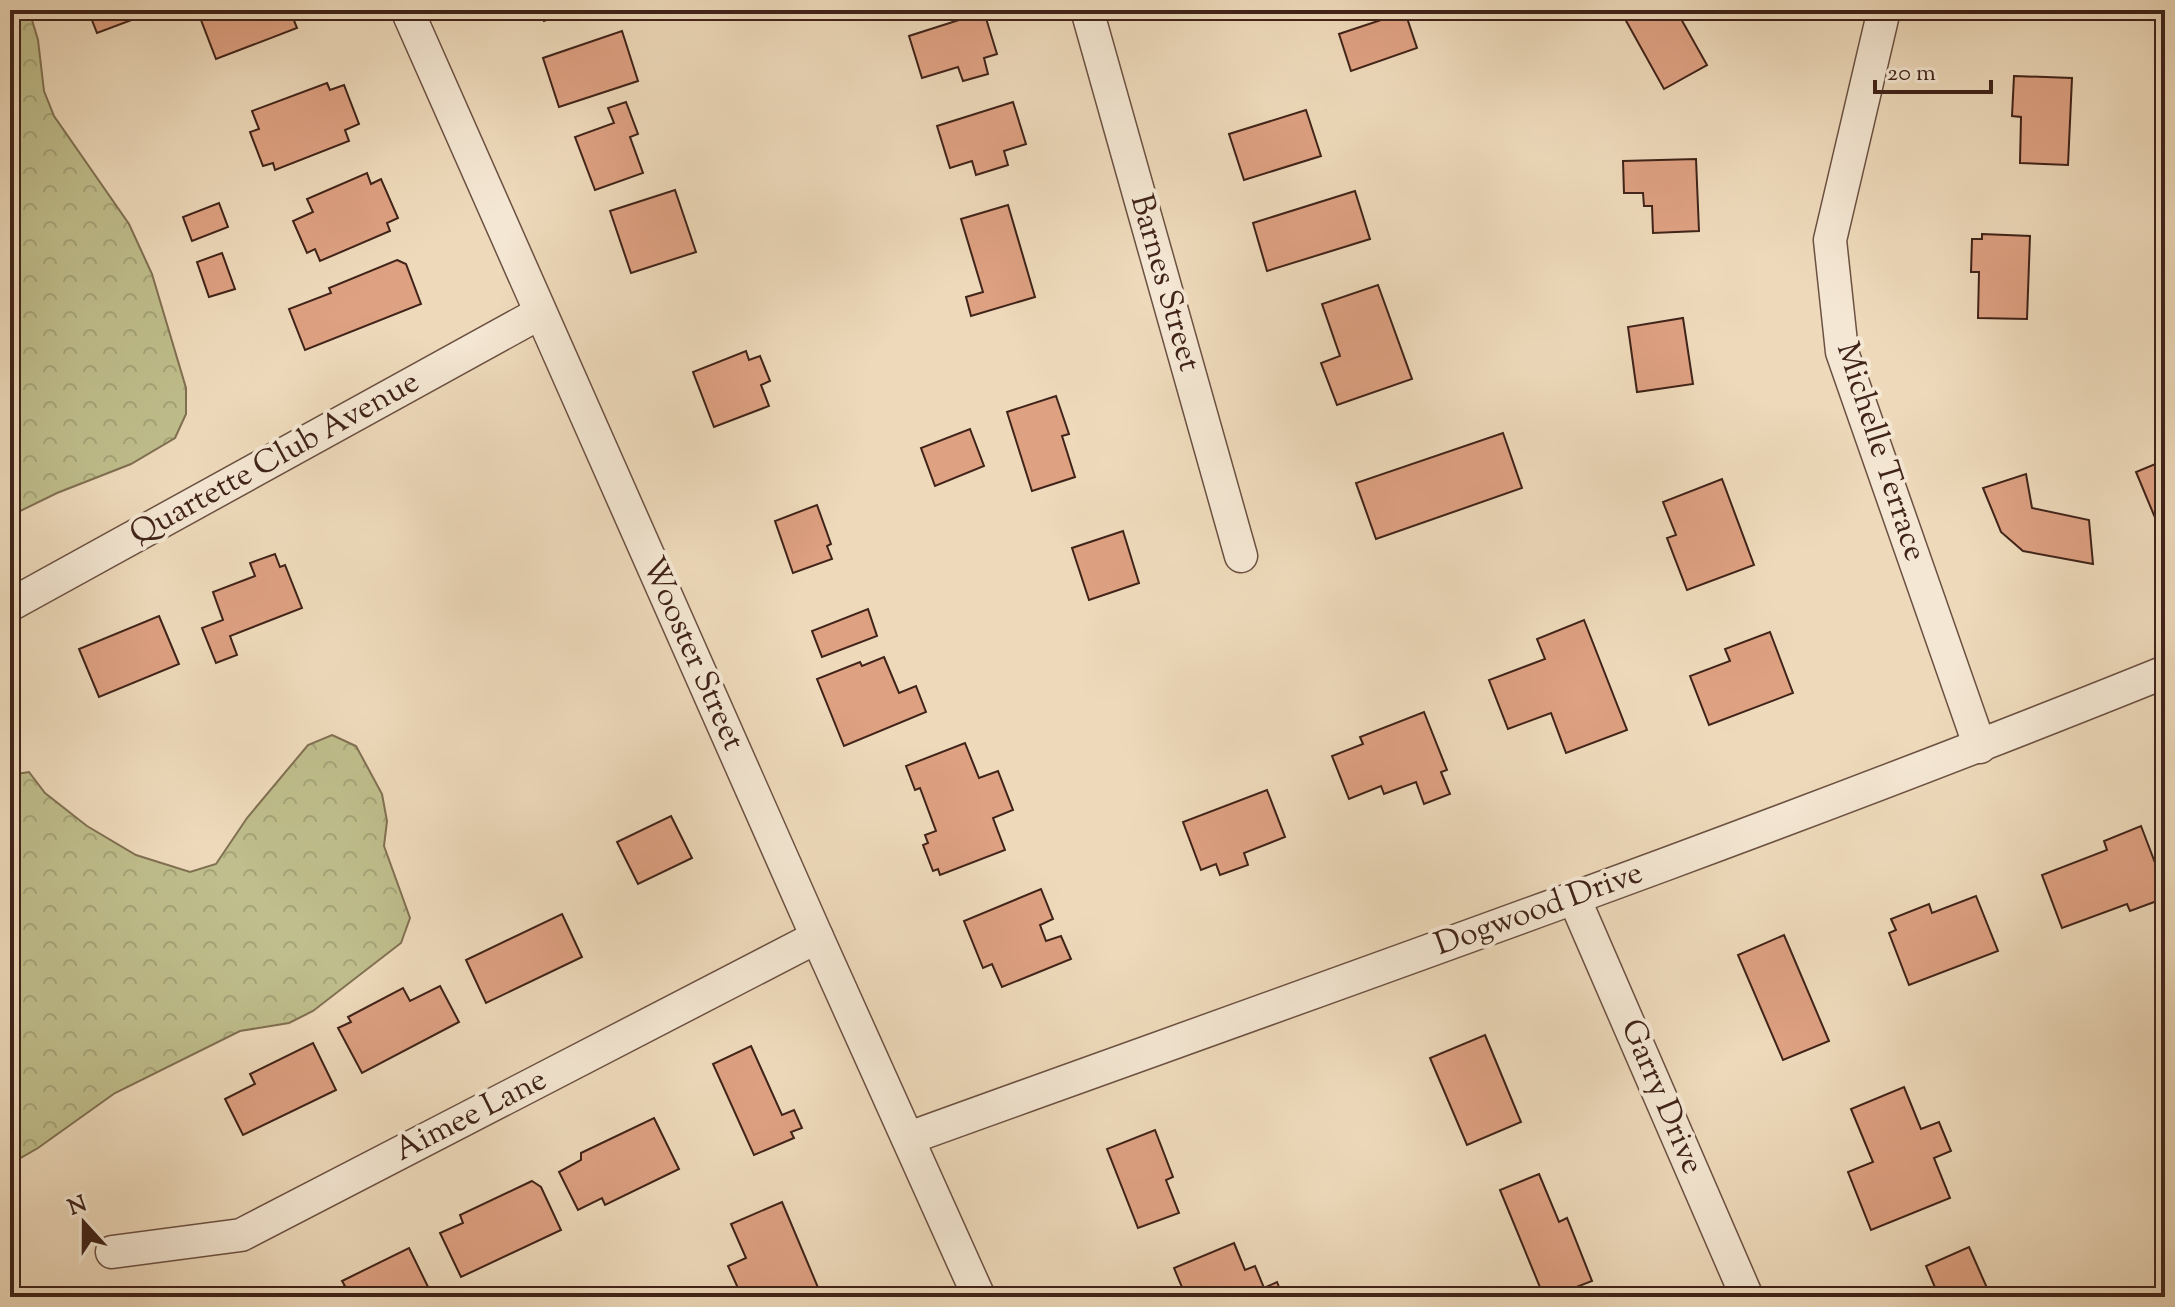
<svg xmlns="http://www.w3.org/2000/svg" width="2175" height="1307" viewBox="0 0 2175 1307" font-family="'Sorts Mill Goudy',serif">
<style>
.forest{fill:url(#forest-crowns);stroke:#807052;stroke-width:2}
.building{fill:#dea182;stroke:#402319;stroke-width:2}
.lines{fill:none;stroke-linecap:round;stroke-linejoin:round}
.minor-casing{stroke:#6c5142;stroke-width:35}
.minor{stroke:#f4e7d3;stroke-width:32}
.labels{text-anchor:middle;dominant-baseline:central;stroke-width:8;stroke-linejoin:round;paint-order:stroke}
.street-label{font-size:32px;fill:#402319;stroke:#f4e7d3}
</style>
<defs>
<pattern id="forest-crowns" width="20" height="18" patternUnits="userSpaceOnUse" patternTransform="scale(2)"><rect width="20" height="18" fill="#bfbe8c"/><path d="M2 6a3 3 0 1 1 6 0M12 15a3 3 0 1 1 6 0" fill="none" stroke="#a5a378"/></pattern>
</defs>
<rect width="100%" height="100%" fill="#eedabb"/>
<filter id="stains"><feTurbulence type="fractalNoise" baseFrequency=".0025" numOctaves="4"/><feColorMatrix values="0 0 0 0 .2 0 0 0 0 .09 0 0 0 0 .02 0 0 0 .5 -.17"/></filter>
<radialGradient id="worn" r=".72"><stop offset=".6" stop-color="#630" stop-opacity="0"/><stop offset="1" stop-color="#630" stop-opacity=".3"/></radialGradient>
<g class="forest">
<polygon points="10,10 29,10 38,40 44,91 54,116 129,224 152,274 186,388 186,414 175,438 131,464 57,493 10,516"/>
<polygon points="332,735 356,746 382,794 387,821 384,846 410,918 401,943 313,1011 289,1023 240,1031 115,1093 38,1148 10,1164 10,775 29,772 45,793 87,826 136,855 190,872 216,864 247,818 308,745"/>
</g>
<g class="building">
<polygon points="88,10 133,10 137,18 97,33"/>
<polygon points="206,10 308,10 309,12 293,18 297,28 216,59 201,20 209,17"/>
<polygon points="540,10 572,10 544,21"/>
<polygon points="1620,10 1676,10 1707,65 1664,89"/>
<polygon points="984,12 997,54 984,58 988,74 963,81 958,67 922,78 909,36"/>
<polygon points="1405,12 1417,48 1351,71 1339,34"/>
<polygon points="622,31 638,81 559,107 543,58"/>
<polygon points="2014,76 2072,78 2068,165 2020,163 2021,117 2012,116"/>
<polygon points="327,83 330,90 344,85 359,124 345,130 349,141 275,170 273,163 263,166 250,132 259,129 252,111"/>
<polygon points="626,102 638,134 630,137 643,173 595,190 575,137 614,123 608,108"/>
<polygon points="1013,102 1026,144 1004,151 1008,165 976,175 972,161 950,168 937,126"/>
<polygon points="1306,110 1321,156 1244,180 1229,134"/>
<polygon points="1696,159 1699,231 1653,233 1652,206 1644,206 1643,193 1624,193 1623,161"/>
<polygon points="367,173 371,184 381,179 398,218 387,223 390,231 320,261 315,249 307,253 293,221 313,212 307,199"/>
<polygon points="675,190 696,252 631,273 610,211"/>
<polygon points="1355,191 1370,239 1267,271 1253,223"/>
<polygon points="219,203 228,227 192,241 183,217"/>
<polygon points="1008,205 1035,297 971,316 966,297 983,292 961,219"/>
<polygon points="1982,234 2030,236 2027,319 1978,318 1979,272 1971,272 1972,239 1982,239"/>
<polygon points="222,253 235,289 209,297 197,262"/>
<polygon points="397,260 406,264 421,304 305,350 289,309 331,293 329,288"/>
<polygon points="1378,285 1412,379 1337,405 1321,363 1340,356 1322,304"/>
<polygon points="1683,318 1693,384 1637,392 1628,327"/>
<polygon points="746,351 749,360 760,356 770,381 761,385 769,406 714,427 693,372"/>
<polygon points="1056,396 1069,434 1062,436 1075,477 1032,491 1007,412"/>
<polygon points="970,429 984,466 935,486 921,448"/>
<polygon points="1503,433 1522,488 1376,539 1356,483"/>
<polygon points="2165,460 2165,530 2161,532 2136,472"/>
<polygon points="2026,474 2032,508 2089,520 2093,564 2023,551 2001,532 1983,488"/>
<polygon points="1722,479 1754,565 1687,590 1667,538 1676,535 1663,502"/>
<polygon points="817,505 831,544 827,546 832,559 793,573 775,521"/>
<polygon points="1123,531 1139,583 1089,600 1072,548"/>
<polygon points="275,554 280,567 285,565 302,608 230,636 237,655 216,663 202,628 223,620 213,592 255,576 250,563"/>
<polygon points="868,609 877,636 822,657 812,631"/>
<polygon points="159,616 179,664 99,697 79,649"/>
<polygon points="1584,620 1627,730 1566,753 1551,713 1508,729 1489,680 1545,659 1537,639"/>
<polygon points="1770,632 1793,693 1709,725 1690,676 1730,661 1725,649"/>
<polygon points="884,657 899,693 916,686 926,712 844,746 817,679 860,662 862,666"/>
<polygon points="1424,712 1447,770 1441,772 1450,794 1424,804 1416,782 1384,794 1381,786 1349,799 1332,756 1363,744 1360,737"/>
<polygon points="965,743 979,778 998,771 1013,810 993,818 1005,850 940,875 938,869 933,871 923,845 928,843 925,835 936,831 920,788 915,790 906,766"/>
<polygon points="1267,790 1285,837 1244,853 1248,865 1220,875 1216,864 1201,870 1183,822"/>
<polygon points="671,816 692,858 638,884 617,842"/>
<polygon points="2141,826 2165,889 2165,898 2130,911 2127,904 2062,928 2042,875 2107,850 2104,841"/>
<polygon points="1041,889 1053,919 1040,925 1046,941 1061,936 1071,959 1002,987 992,964 983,968 964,921"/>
<polygon points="1976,896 1998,951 1909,985 1889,933 1896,930 1891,919 1929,904 1932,913"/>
<polygon points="562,914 582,957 486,1003 466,960"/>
<polygon points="1784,935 1829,1041 1783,1060 1738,955"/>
<polygon points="440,986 459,1022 362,1073 338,1028 351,1022 348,1017 403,988 410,1001"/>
<polygon points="1485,1035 1521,1122 1467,1145 1430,1058"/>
<polygon points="313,1043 336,1090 243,1135 225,1099 255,1084 250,1074"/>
<polygon points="751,1046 782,1115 794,1110 802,1128 791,1132 794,1138 754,1155 713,1064"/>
<polygon points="1904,1087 1921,1129 1939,1122 1951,1151 1934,1158 1950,1198 1871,1230 1848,1172 1873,1162 1851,1109"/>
<polygon points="654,1118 679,1169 605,1205 602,1198 578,1210 559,1172 581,1160 581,1153"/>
<polygon points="1155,1130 1173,1177 1166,1180 1179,1213 1138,1228 1107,1149"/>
<polygon points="1539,1174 1559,1222 1567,1218 1592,1281 1551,1297 1544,1297 1500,1190"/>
<polygon points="532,1181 541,1187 561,1230 461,1277 440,1233 463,1223 460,1215"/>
<polygon points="782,1202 822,1297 742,1297 728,1266 746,1258 731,1224"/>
<polygon points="1234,1243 1245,1270 1255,1266 1264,1288 1277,1282 1283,1297 1186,1297 1174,1268"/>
<polygon points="1969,1247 1991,1297 1939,1297 1926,1266"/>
<polygon points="409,1248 433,1297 322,1297 345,1286 342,1281"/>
</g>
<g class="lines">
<g class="minor-casing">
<g id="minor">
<polyline points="407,10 817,937 979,1297"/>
<polyline points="1087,10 1241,556"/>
<polyline points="1884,10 1830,240 1842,352 1980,747"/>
<polyline points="10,605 540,313"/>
<polyline points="1574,898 1747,1297"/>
<path d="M 909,1138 C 1329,986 1751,839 2165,672"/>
<polyline points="112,1252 241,1235 817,937"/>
</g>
</g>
<use href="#minor" class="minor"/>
</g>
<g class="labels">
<g class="street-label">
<text transform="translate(1164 283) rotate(74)">Barnes Street</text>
<text transform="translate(1880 452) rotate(72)">Michelle Terrace</text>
<text transform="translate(275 459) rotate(-29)">Quartette Club Avenue</text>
<text transform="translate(692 654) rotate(66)">Wooster Street</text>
<text transform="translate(1539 910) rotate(-20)">Dogwood Drive</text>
<text transform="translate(1661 1097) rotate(67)">Garry Drive</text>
<text transform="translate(471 1116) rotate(-27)">Aimee Lane</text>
</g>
</g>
<rect width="2175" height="1307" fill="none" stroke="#eedabb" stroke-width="40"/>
<rect x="12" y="12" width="2151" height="1283" fill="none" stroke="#402319" stroke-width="4"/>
<rect x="20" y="20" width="2135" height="1267" fill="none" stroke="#402319" stroke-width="2"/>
<g transform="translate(84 1223) rotate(339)" stroke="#f4e7d3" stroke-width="6" paint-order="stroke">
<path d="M0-6L14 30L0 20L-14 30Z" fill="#402319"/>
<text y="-12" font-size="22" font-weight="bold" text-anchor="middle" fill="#402319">N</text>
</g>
<path d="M1875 80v12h116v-12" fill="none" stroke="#402319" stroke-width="4"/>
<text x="1887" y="80" font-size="24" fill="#402319" stroke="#f4e7d3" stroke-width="6" paint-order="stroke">20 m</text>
<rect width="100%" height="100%" filter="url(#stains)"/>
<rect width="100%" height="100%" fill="url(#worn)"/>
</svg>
